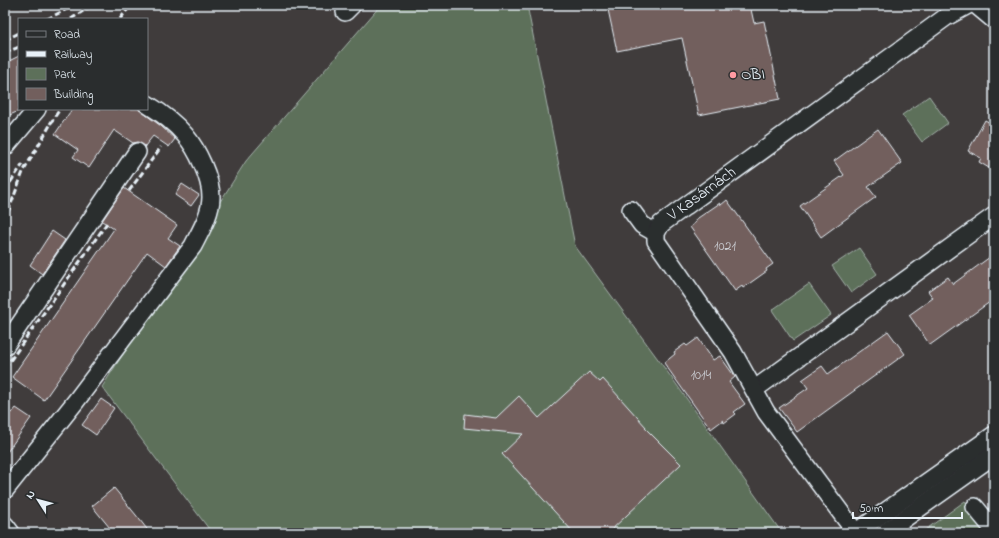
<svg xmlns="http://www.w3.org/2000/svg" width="999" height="538" viewBox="0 0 999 538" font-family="'Indie Flower',sans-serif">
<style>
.green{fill:#5d705a;stroke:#a2b0a9}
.building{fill:#725f5d;stroke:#e8f1f8}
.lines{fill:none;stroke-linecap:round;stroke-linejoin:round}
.minor-casing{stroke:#e8f1f8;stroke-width:20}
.minor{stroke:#2a2d2e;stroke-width:17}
.rail{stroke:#e8f1f8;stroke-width:3;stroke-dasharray:6 3;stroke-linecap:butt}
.poi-dot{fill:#ff9aa2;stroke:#2a2d2e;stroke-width:1.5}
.labels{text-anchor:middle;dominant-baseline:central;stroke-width:3;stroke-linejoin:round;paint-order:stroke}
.number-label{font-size:14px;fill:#caccd1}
.poi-label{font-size:16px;fill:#e8f1f8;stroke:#2a2d2e;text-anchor:start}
.street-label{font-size:16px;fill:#e8f1f8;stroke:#2a2d2e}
</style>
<rect width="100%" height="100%" fill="#403c3c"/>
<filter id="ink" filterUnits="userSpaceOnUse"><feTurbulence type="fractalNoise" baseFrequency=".025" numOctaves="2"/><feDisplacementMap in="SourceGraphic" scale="8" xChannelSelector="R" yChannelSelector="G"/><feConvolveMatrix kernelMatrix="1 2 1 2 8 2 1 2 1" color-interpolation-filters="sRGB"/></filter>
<g filter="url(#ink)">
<g class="green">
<polygon points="381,5 527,5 575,246 674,381 782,533 212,533 102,387 246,161"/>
<polygon points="929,96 948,123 922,142 902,115"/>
<polygon points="859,248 877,274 851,293 832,266"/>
<polygon points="809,284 831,315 793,341 772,310"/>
<polygon points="965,501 989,533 921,533"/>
</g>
<g class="building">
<polygon points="607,5 750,5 754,23 764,21 780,99 699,115 682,38 617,51"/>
<polygon points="19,56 19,111 5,117 5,63"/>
<polygon points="72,109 138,109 161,126 175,139 169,147 153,136 145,146 138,142 133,143 114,130 89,168 73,157 78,150 55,134"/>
<polygon points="985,120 994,125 994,171 979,162 981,158 968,151"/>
<polygon points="878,129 902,163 868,187 876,197 821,237 800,206 844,175 834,161"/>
<polygon points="182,184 199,195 191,206 175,195"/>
<polygon points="124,188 177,225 168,238 180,246 166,266 147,252 44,400 12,377 114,229 102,221"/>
<polygon points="727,200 773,264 766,269 767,271 743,288 742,286 735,291 690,227 696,222 695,220 720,203 721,205"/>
<polygon points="52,231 65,240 42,274 30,265"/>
<polygon points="994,254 994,299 930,345 909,315 933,298 928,291 948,277 953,284"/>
<polygon points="888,331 905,354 797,432 779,408 808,388 802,380 822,366 828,374"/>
<polygon points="698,338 713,360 720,356 735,377 729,382 745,404 734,412 736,414 724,423 723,420 711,429 664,363 675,354 674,352 685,344 687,346"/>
<polygon points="589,372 600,382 603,379 646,427 645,428 681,464 608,533 574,533 502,454 523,434 464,428 465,414 496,418 519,396 539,418"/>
<polygon points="101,399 114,408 96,435 82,425"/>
<polygon points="5,408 12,413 16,408 31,418 5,455"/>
<polygon points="114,488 136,515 150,533 114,533 92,506"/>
</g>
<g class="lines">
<g class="minor-casing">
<g id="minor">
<polyline points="976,5 994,20"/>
<polyline points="345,12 352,5"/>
<polyline points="5,147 37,109"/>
<polyline points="631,210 642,225 656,233"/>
<polyline points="5,346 137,152"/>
<polyline points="755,389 994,216"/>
<path d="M 5,490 L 76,401 L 193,246 C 200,232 211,214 211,197 C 211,178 197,149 185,135 C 175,123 160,112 147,104"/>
<polyline points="975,507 994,530"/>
<polyline points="5,525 11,533"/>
<polyline points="855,533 994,435"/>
<polyline points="856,533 766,412 733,352 656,241 656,233 661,224 946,17 968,5"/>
<polyline points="884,533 994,455"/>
</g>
</g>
<use href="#minor" class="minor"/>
<g class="rail">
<polyline points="47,19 75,5"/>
<polyline points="71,19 92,5"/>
<polyline points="120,19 131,5"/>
<polyline points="5,40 19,33"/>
<polyline points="5,53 19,47"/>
<polyline points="50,124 60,109"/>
<polyline points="5,190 23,164"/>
<polyline points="129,191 161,147"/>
<polyline points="5,220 23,172 53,120"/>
<polyline points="5,368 107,223"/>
</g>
</g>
</g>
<circle class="poi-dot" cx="733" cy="75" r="4"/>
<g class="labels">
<g class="number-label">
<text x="725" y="246">1021</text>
<text x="701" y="375">1014</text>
</g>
<g class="poi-label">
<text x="741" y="75">OBI</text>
</g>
<g class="street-label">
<text transform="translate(702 194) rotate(-36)">V Kasárnách</text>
</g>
</g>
<rect width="999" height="538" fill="none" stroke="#2a2d2e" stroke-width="20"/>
<rect x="10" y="10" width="979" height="518" fill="none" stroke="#e8f1f8" stroke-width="1.5" filter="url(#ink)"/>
<rect x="18" y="18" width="130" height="92" fill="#2a2d2e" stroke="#767b7f"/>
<rect x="26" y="31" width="20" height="6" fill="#2a2d2e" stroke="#767b7f"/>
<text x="54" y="38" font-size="12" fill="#e8f1f8">Road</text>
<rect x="26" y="51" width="20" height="6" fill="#e8f1f8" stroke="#767b7f"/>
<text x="54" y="58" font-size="12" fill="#e8f1f8">Railway</text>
<rect x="26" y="68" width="20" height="12" fill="#5d705a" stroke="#767b7f"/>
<text x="54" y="78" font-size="12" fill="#e8f1f8">Park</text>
<rect x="26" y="88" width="20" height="12" fill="#725f5d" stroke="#767b7f"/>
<text x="54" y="98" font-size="12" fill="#e8f1f8">Building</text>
<g transform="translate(38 500) rotate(306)" stroke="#2a2d2e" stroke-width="3" paint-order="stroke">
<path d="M0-3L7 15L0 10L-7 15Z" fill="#e8f1f8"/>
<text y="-6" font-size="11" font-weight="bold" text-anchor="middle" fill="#e8f1f8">N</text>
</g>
<path d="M853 512v6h109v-6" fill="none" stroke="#e8f1f8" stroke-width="2"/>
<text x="859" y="512" font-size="12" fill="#e8f1f8" stroke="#2a2d2e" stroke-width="3" paint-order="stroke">50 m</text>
</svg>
